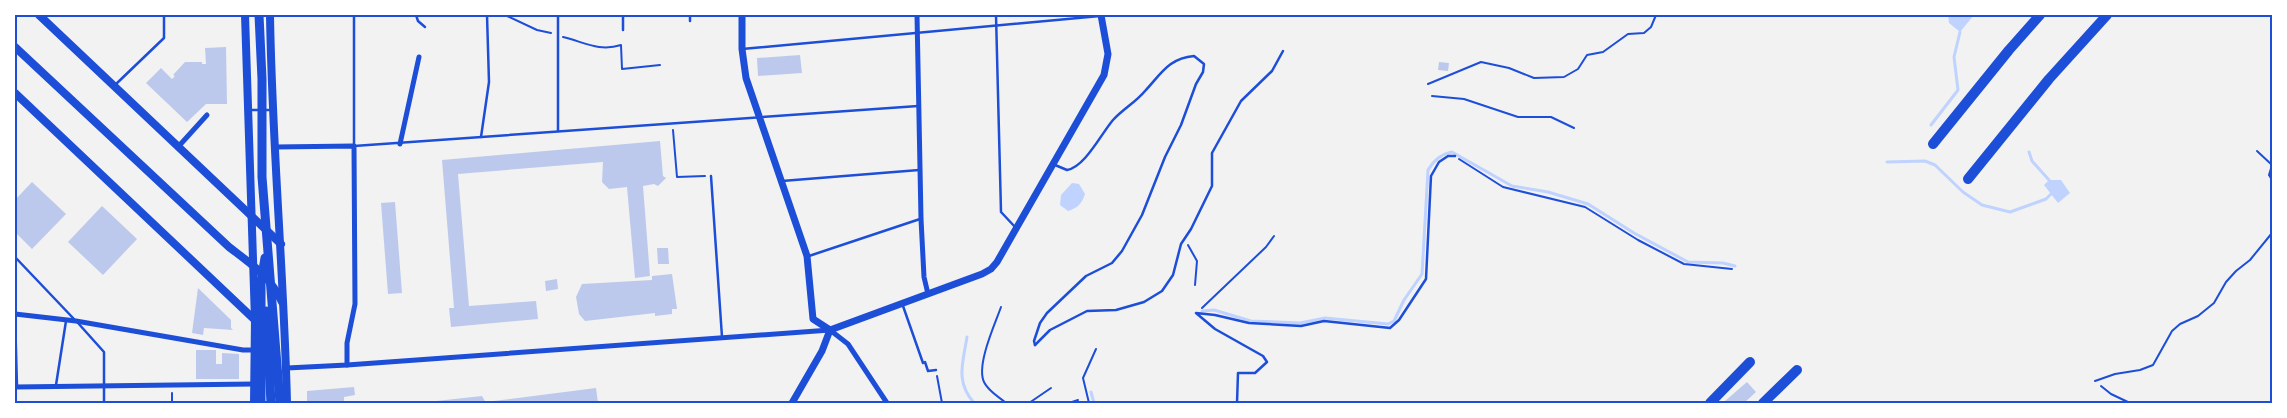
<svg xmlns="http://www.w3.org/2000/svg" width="2287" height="418" viewBox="0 0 2287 418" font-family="Merriweather,serif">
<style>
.water{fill:#bfd3fe}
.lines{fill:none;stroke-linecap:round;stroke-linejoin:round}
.stream{stroke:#bfd3fe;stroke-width:3}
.building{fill:#bdc9ec}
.path{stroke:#1d4ed8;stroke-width:2}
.service{stroke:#1d4ed8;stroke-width:2.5}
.minor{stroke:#1d4ed8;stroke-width:5}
.tertiary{stroke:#1d4ed8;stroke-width:7}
.secondary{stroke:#1d4ed8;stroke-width:8}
.trunk{stroke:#1d4ed8;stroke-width:9}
.motorway{stroke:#1d4ed8;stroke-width:10}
.neatline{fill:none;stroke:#1d4ed8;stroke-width:2}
</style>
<rect width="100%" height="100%" fill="#f2f2f2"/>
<g class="water">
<polygon points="1948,15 1974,15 1960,32 1949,23"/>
<polygon points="2049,180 2061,180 2070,193 2058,203 2044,185"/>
<path d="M 1072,183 L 1079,184 L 1085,194 C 1082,203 1078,208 1068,211 L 1060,205 L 1061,195 Z"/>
</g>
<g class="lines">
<g class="stream">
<polyline points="1931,125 1958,90 1954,57 1960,32"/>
<polyline points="2029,152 2032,161 2049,180"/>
<polyline points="1887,162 1925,161 1935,165 1963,192 1982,205 2010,212 2046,199 2051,194"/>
<path d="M 1202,311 L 1214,310 L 1251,321 L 1300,323 L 1325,318 L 1388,324 L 1394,321 L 1404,300 L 1422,274 L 1428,170 C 1434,160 1441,154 1452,152 L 1512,186 L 1548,192 L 1588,204 L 1634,233 L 1688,262 L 1723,263 L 1735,266"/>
<path d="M 967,337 C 963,363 955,381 974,403"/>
<polyline points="1091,392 1094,403"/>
</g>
</g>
<g class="building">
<polygon points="226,47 227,104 206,104 187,122 146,83 161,68 172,79 175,76 173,75 185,62 202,62 202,64 206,64 205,48"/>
<polygon points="800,55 802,73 758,76 757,58"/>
<polygon points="1439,62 1449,63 1448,71 1438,70"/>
<polygon points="660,141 663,176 666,178 658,186 654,184 643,186 650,276 635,278 627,187 609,189 602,182 603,162 458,174 469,306 536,301 538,319 451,327 449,308 454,308 442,160"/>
<polygon points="32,182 66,214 32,249 15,232 15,200"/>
<polygon points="395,202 402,293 388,294 381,203"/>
<polygon points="102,206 137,239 103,275 68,242"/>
<polygon points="657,248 668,248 669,264 658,264"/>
<polygon points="672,274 677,309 672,309 672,314 655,316 655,313 585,321 579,314 576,297 582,284 652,280 652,276"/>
<polygon points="557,279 558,289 546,291 545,281"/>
<polygon points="198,288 231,320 231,328 233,330 204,328 203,335 192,333"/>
<polygon points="196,350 216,350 216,364 222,364 222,353 239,354 239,379 196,379"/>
<polygon points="1747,382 1756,392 1744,403 1727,403 1725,401"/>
<polygon points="354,387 355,395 344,397 344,403 307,403 307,391"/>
<polygon points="596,388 598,403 486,403 486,402"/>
<polygon points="482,396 486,403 427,403 427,402"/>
</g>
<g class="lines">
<g class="path">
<polyline points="505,15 537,30 551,33"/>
<path d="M 563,37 C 584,42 599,52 621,45 L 622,69 L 660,65"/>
<polyline points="1428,84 1481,62 1509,68 1534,78 1564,77 1578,69 1587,55 1603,52 1628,34 1644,33 1651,27 1656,15"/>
<polyline points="1432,96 1464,99 1518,117 1551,117 1574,128"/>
<polyline points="673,130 677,177 705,176"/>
<polyline points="2257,151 2272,165 2269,175 2272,180"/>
<polyline points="1459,159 1503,187 1585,207 1638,240 1684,264 1732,269"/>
<polyline points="1188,245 1197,261 1195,285"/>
<path d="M 1001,307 C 995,324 976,365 984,382 C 988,391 999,397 1006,403"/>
<polyline points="1202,308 1266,247 1274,236"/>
<polyline points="937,376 942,403"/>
<polyline points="2095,381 2115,374 2140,370 2153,365 2172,331 2180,324 2198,316 2214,303 2226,282 2236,271 2250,260 2272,233"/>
<polyline points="2101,386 2111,394 2130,403"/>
<polyline points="172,393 172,403"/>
<polyline points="1029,403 1051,388"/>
<polyline points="1069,403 1078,400"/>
<polyline points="1089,403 1083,378 1096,349"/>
<polyline points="2135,403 2138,403"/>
</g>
<g class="service">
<polyline points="354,15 354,146 918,106"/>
<polyline points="416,15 418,21 425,27"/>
<polyline points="623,15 623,30"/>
<polyline points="690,15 690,21"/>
<polyline points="996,15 1001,212 1016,228"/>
<polyline points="742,49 1100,16"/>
<polyline points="115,85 164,38 164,15"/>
<polyline points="249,110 271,110"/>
<polyline points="558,131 558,15"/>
<polyline points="481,137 489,82 487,15"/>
<polyline points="711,176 722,337"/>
<polyline points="782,181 919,170"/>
<polyline points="809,256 920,219"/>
<polyline points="15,257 74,319"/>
<polyline points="903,306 923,363 925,362 928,371 936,370"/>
<polyline points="15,314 17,387"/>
<polyline points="78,323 104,352 104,403"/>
<path d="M 1035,345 L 1034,341 L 1040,323 L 1047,313 L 1086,276 L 1112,263 L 1122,251 L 1142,215 L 1165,157 L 1181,125 L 1196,84 L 1203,72 L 1204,64 L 1194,56 C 1169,58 1161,74 1145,91 C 1136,102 1123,109 1113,120 C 1101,134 1085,167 1067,170 L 1055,165"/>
<polyline points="1035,345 1050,330 1087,311 1116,310 1144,302 1162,291 1173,275 1181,244 1191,229 1212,186 1212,153 1241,101 1272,71 1283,51"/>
<polyline points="56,385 66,321"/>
<polyline points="1237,403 1238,373 1255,373 1267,362 1263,356 1215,329 1196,313 1215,315 1249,323 1301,326 1324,321 1390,328 1399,320 1426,279 1431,176 1439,162 1448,156 1455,156"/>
</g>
<g class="minor">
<polyline points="917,15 921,219 924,277 928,294"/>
<polyline points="400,144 419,57"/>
<polyline points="178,147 207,115"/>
<polyline points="275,147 354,146 355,304 347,343 347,365"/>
<polyline points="15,314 76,321 243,350 254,350"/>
<polyline points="287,368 347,365 830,330 848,344 887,403"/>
<polyline points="15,387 254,384"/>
</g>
<g class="tertiary">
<polyline points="742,15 742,49 746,78 807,256 813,319 830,330"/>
<polyline points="830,330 982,274 991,269 997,262 1104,75 1108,54 1101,15"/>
<polyline points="792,403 822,351 830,330"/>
</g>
<g class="secondary">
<polyline points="39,15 281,244"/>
<polyline points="245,15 255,320 254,403"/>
<path d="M 270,15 C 272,145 284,274 287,403"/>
<path d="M 15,47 L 229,247 C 251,264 270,276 282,302"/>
<polyline points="15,93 255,320"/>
</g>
<g class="trunk">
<polyline points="259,15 262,79 262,177 280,403"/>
<polyline points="266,311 271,403"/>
<polyline points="261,403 261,282 265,258"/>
</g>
<g class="motorway">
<polyline points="1933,144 2009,50 2040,15"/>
<polyline points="1968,179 2049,79 2107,15"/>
<polyline points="1710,403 1750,362"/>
<polyline points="1763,403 1797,370"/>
</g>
</g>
<rect width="2287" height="418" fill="none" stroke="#ffffff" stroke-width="32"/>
<rect x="16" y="16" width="2255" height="386" class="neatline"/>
</svg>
